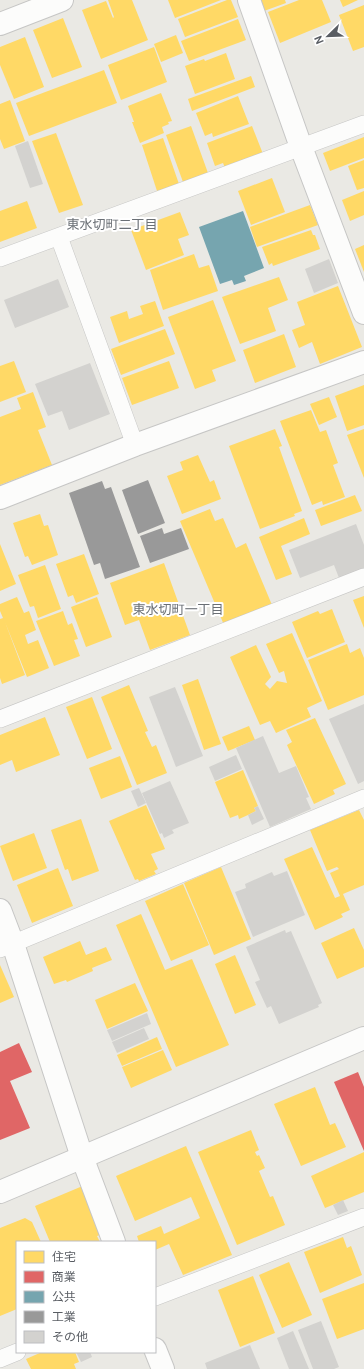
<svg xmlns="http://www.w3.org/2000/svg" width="364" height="1369" viewBox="0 0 364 1369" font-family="Cabin,'Noto Sans JP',sans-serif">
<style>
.homes{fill:#ffd966}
.shops{fill:#e06666}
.public{fill:#76a5af}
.industry{fill:#999}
.building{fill:#d3d2cf}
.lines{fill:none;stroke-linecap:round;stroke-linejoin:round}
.service-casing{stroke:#c6c6c5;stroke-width:18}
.minor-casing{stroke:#c6c6c5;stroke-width:24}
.tertiary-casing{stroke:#c6c6c5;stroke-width:24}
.service{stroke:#fcfcfb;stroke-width:17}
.minor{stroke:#fcfcfb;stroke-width:22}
.tertiary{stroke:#fcfcfb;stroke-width:22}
.labels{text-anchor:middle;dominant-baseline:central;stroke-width:4;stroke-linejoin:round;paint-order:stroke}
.neighbourhood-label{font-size:13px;fill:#6a6f75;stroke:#fff}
</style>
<rect width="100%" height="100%" fill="#eae9e4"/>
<g class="homes">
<polygon points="108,0 132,0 148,40 101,59 82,10 106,1 113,18 114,17"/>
<polygon points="168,0 221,0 175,18"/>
<polygon points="227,0 231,0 238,17 185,37 178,19"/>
<polygon points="260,0 285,0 286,3 264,11"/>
<polygon points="299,0 322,0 331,22 280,43 268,12"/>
<polygon points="340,0 358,0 343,7"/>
<polygon points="364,5 364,47 353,51 339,15"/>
<polygon points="63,18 82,67 52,78 33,30"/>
<polygon points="238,19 246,40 189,61 181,41"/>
<polygon points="176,35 183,53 161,62 154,44"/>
<polygon points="25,37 44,87 14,99 0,65 0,47"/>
<polygon points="154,47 167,82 121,100 108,65"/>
<polygon points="226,53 235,79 195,94 185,66 204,59 205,61"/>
<polygon points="104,70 117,103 29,136 16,103"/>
<polygon points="251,76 255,87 192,111 188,99"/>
<polygon points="161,93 172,121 168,122 169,124 162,127 164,133 140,143 132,122 134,122 128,106"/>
<polygon points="238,96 249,124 213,137 212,133 205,136 196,113"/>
<polygon points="10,100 25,141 4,149 0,139 0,104"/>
<polygon points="191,126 208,173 183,182 166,135"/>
<polygon points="252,126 263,154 225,168 223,163 215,166 207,143"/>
<polygon points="56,133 83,205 59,213 32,141"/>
<polygon points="364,137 364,158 330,171 323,153"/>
<polygon points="163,138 179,184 157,191 142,145"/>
<polygon points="364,160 364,188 357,190 348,166"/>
<polygon points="272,178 285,212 251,225 238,191"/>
<polygon points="364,191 364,215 350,221 342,200"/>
<polygon points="27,201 37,228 0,242 0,211"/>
<polygon points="310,205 318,225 257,247 250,227"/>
<polygon points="180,212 189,235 178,239 184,255 146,270 131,230"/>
<polygon points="311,230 313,235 315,235 320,249 273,266 272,263 269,265 262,247"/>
<polygon points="364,245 364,272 355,249"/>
<polygon points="194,254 199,268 209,265 218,291 163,310 150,270"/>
<polygon points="279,277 288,300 268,308 276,331 240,344 222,297"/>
<polygon points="338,286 362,347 320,364 312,342 299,348 292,330 305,325 297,302"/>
<polygon points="213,300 236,361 212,370 216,381 195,389 168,317"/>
<polygon points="155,301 164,326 119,343 110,317 127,311 129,319 143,314 140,306"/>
<polygon points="165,329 175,354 121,375 111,349"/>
<polygon points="284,334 296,367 255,383 243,350"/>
<polygon points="14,361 26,392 0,402 0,366"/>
<polygon points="169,361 179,388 132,405 122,378"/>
<polygon points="364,385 364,425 347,431 335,396"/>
<polygon points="33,392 46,427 38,430 52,465 0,485 0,417 21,409 17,398"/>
<polygon points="329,397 337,417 319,425 310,404"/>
<polygon points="311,410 320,432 326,430 338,463 333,465 345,497 323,505 322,501 312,505 280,421"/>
<polygon points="275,429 282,446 279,447 302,511 294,514 295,516 260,529 229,446"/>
<polygon points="364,429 364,478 347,435"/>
<polygon points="198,455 210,482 214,480 221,499 182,514 167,476 183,470 180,462"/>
<polygon points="355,495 362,511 321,526 315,510"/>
<polygon points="210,509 215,521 223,518 236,548 246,543 272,605 224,625 180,521"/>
<polygon points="40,514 44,526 48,525 58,555 32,565 28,556 25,557 13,523"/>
<polygon points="304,518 310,534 281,546 292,574 276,580 259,537"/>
<polygon points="0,544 16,584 0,591"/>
<polygon points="84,554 99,594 76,603 73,595 68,597 56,564"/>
<polygon points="164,563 190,635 150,650 139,620 125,625 110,583"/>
<polygon points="45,565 61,609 38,618 34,606 30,607 18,575"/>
<polygon points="364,596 364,628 353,600"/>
<polygon points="17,597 24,613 29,611 36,630 25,635 28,644 38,640 49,668 27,677 5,622 25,675 2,684 0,678 0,619 3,618 0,611 0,604"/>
<polygon points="97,597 112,637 86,647 71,607"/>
<polygon points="332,609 345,642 307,658 292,622 318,611 320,614"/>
<polygon points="63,611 68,625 72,623 78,639 74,640 80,656 54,666 36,621"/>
<polygon points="292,633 322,701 307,708 311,717 276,733 270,721 260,725 230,657 256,645 271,677 265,684 270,689 277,681 287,683 284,671 279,673 266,644"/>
<polygon points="347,644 350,653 360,648 364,658 364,695 328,710 308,660"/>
<polygon points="198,679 221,744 204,750 182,685"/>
<polygon points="129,685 148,731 145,732 152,747 156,745 167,773 137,785 101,697"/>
<polygon points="92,697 112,749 87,759 66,707"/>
<polygon points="45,717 60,755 16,772 12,760 0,765 0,735"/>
<polygon points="315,718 346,784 333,790 335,794 314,804 287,745 292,742 286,730"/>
<polygon points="249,726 255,740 228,751 222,737"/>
<polygon points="120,756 132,787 101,799 89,768"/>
<polygon points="243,770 258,806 254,808 256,811 248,815 239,819 238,815 230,818 215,782"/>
<polygon points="146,805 165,849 151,854 158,869 154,871 156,874 139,881 138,879 135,880 109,821"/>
<polygon points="359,810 364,820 364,885 343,894 350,910 341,914 343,917 315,930 284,859 312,847 335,898 340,896 330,873 339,869 337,867 327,871 310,830"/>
<polygon points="81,819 99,871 72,881 68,869 65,870 51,830"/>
<polygon points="34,833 47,868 13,881 0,846"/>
<polygon points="221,867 251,939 214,955 184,883"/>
<polygon points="58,868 73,906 32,923 17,885"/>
<polygon points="183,884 209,945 171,961 145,901"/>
<polygon points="141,914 165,970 192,959 229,1045 176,1067 116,925"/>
<polygon points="354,928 364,950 364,967 337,979 321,943"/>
<polygon points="80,941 86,955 106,947 112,960 92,968 93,971 67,982 66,980 54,984 43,957"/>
<polygon points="235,955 256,1005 235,1014 215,964"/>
<polygon points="0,965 14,997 0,1003"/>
<polygon points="135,983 148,1011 107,1029 95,1000"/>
<polygon points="157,1037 162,1049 122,1066 117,1055"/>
<polygon points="163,1050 172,1070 131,1088 122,1067"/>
<polygon points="315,1087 330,1125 335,1123 346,1147 301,1166 274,1104"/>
<polygon points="251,1130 259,1150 255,1152 257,1156 259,1155 265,1168 259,1171 270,1197 273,1196 285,1225 237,1245 198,1152"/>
<polygon points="186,1146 232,1255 183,1275 169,1244 155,1250 155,1242 139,1242 137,1236 161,1226 164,1234 200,1218 191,1197 135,1221 116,1176"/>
<polygon points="364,1152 364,1192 325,1208 311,1176"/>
<polygon points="85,1185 106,1233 97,1236 100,1242 50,1242 35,1206"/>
<polygon points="25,1218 32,1222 41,1242 17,1242 17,1309 0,1316 0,1228"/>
<polygon points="343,1237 347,1248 351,1246 362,1275 320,1293 304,1252"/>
<polygon points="289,1262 312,1315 282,1328 259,1275"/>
<polygon points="253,1276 275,1333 240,1347 218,1290"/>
<polygon points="364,1283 364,1329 337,1339 322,1299"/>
<polygon points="42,1352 75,1352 79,1362 74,1364 76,1369 31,1369 26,1359"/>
</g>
<g class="shops">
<polygon points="19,1043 32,1072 10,1081 30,1128 0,1140 0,1052"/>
<polygon points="358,1072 364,1087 364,1151 334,1082"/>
</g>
<polygon class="public" points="243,211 264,268 244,276 246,281 234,285 232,280 220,284 199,227"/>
<g class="industry">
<polygon points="148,480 165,523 138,534 122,490"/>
<polygon points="102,481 105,489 111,487 140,567 105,579 100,563 94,565 69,493"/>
<polygon points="162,528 164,534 181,528 189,549 150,563 140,536"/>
</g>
<g class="building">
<polygon points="28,141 43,184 30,188 15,146"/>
<polygon points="329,259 338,283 314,293 305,269"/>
<polygon points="58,279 69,307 15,328 4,300"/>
<polygon points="90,363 110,414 69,430 62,411 48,416 35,384"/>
<polygon points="356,524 364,545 364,568 339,578 334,565 300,578 289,550"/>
<polygon points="175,687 203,756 176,767 149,697"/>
<polygon points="364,704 364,781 358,784 329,719"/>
<polygon points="263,736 279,773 296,766 309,797 306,798 311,809 270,827 236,748"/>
<polygon points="236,755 242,769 215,781 209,767"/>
<polygon points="170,781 189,823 172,830 174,833 164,838 162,833 160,834 142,793"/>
<polygon points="139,788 146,803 138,807 131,791"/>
<polygon points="258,806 264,819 252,825 248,815 256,811 254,808"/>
<polygon points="287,871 305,915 253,937 235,892 246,888 245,884 272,872 274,876"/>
<polygon points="285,930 286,933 291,931 322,1003 318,1005 319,1007 279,1024 271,1006 267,1008 255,982 260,980 246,947"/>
<polygon points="147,1013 151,1024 112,1041 107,1030"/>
<polygon points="144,1028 149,1039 117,1053 112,1042"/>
<polygon points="343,1200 348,1211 338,1215 333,1205"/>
<polygon points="321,1321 339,1367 334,1369 313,1369 298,1330"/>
<polygon points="293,1331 309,1369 289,1369 277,1338"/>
<polygon points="250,1345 260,1369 207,1369 205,1363"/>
<polygon points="76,1352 90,1352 92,1357 81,1362"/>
</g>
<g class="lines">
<g class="service-casing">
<g id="service">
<polyline points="59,237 135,445"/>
<polyline points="0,258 364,124"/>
<polyline points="0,719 364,577"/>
<polyline points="0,949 364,798"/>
<polyline points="155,1297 364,1217"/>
<polyline points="0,1359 17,1352"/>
</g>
</g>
<g class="minor-casing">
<g id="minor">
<polyline points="249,0 301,147 364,313"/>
<polyline points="0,24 62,0"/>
<polyline points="0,498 135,445 364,362"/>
<polyline points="0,910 13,944 82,1157 114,1242"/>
<polyline points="155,1349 163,1369"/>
</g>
</g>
<g class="tertiary-casing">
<polyline id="tertiary" points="0,1192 364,1038"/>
</g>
<use href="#service" class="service"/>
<use href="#minor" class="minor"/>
<use href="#tertiary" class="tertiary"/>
</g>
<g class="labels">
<g class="neighbourhood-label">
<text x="112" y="224">東水切町二丁目</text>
<text x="178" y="609">東水切町一丁目</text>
</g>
</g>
<rect x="16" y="1241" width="140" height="112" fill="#ffffff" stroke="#bdbec1"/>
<rect x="24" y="1251" width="20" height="12" fill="#ffd966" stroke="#bdbec1"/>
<text x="52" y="1261" font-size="12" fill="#595d63">住宅</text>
<rect x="24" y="1271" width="20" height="12" fill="#e06666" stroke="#bdbec1"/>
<text x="52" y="1281" font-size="12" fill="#595d63">商業</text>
<rect x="24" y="1291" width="20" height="12" fill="#76a5af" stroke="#bdbec1"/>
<text x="52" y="1301" font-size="12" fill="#595d63">公共</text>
<rect x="24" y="1311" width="20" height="12" fill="#999999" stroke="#bdbec1"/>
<text x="52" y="1321" font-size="12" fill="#595d63">工業</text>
<rect x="24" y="1331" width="20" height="12" fill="#d3d2cf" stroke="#bdbec1"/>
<text x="52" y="1341" font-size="12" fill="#595d63">その他</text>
<g transform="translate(328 36) rotate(247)" stroke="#ffffff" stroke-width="3" paint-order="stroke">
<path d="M0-3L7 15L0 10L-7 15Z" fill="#595d63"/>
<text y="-6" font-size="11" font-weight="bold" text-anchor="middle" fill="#595d63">N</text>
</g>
</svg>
